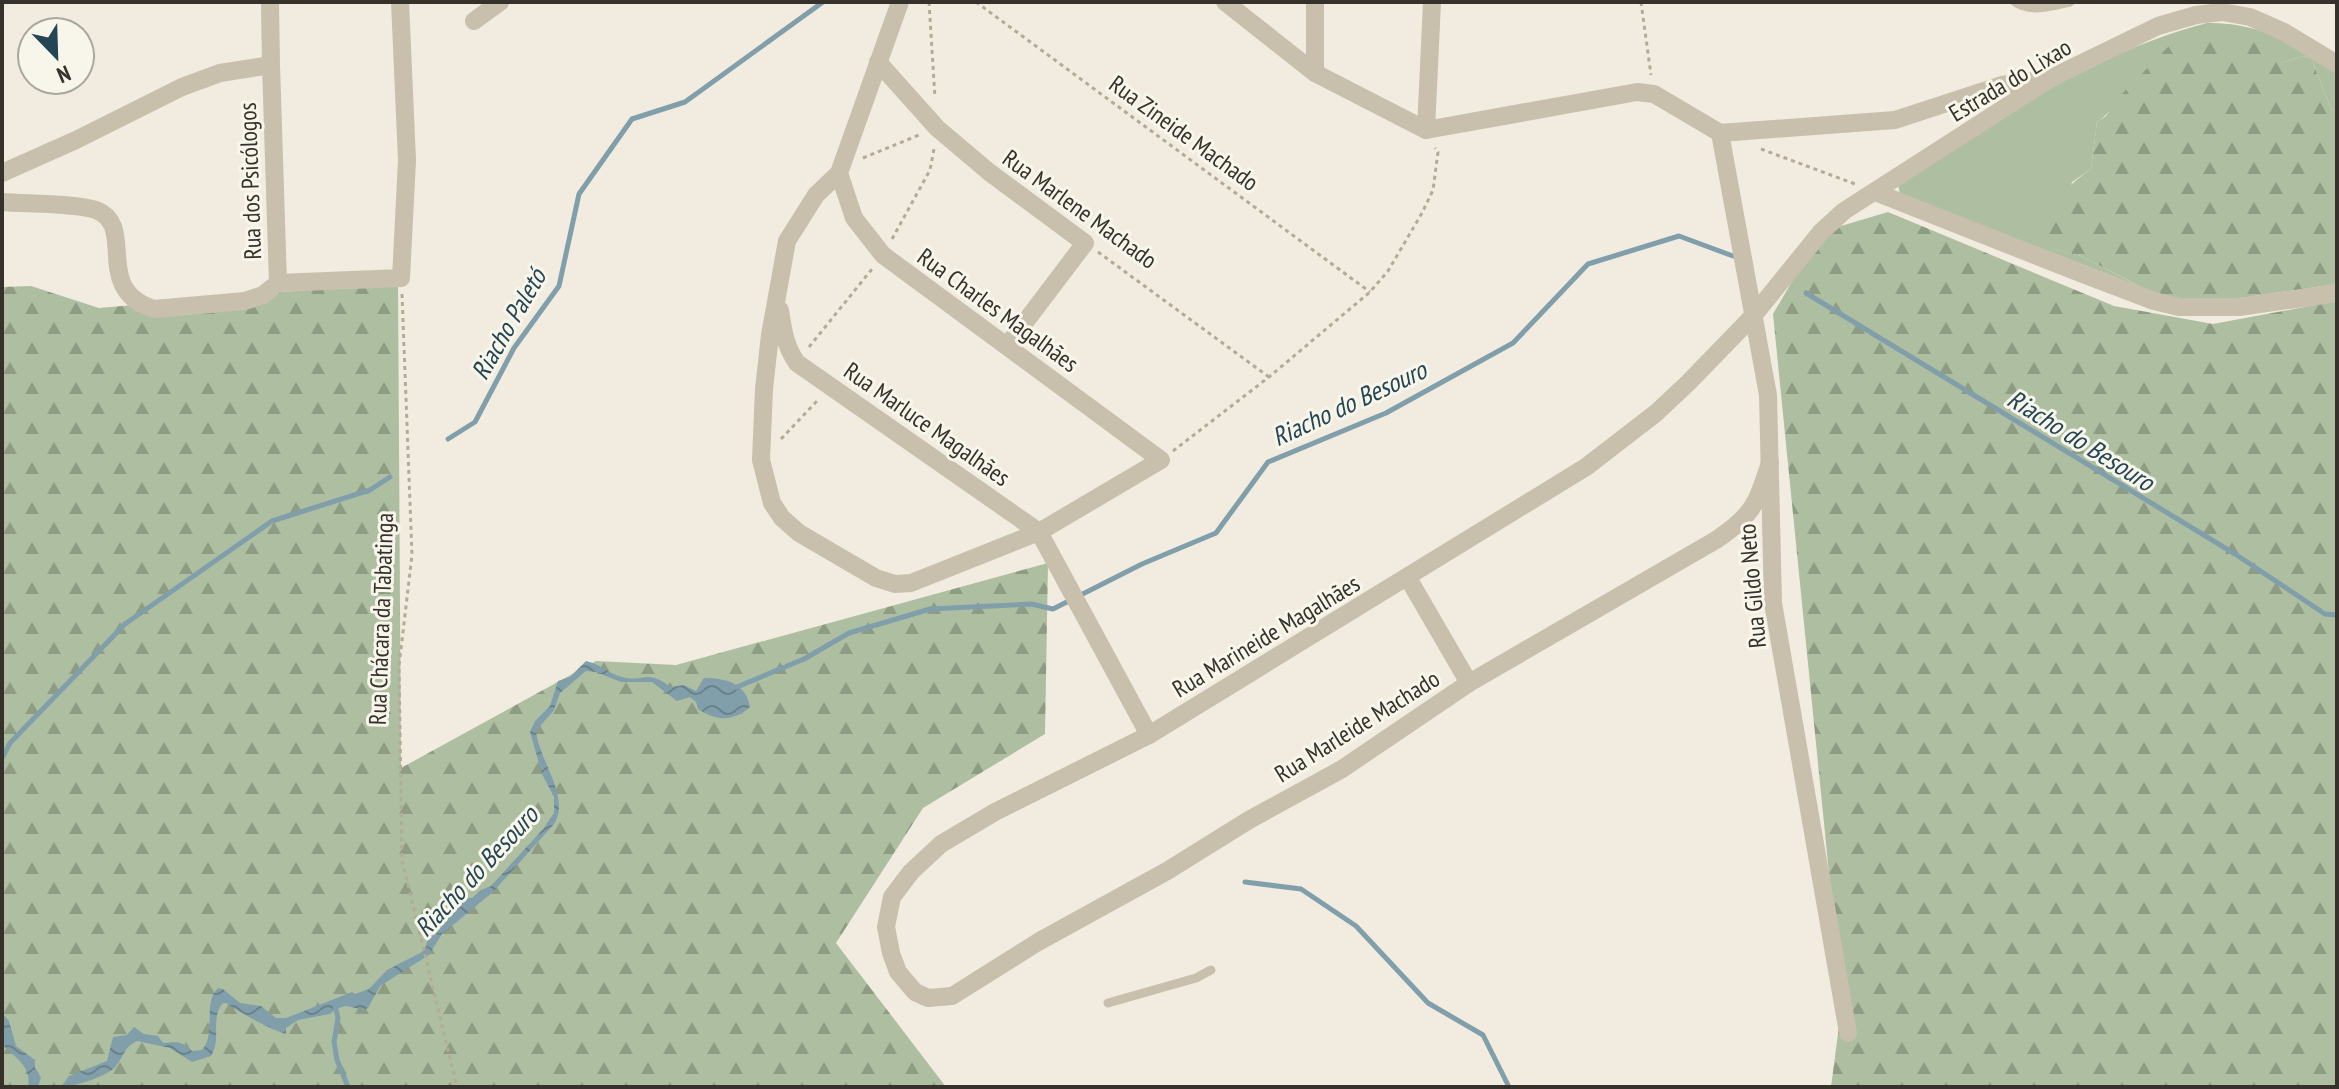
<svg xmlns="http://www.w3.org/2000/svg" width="2339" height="1089" viewBox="0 0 2339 1089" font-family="'PT Sans Narrow',sans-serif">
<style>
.grass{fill:#adbfa0}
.forest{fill:url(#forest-firs)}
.water{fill:url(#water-waves)}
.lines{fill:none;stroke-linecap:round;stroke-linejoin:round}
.stream{stroke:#809fab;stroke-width:5}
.path{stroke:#b4aa96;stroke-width:3;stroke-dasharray:4 4;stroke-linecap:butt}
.service{stroke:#c8bfac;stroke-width:9}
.minor{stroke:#c8bfac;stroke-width:18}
.labels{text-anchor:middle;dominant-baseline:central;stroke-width:6;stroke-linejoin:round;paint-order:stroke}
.street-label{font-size:24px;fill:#36312a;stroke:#f8f6eb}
.water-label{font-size:26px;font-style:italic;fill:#234554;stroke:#f8f6eb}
</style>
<defs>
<pattern id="forest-firs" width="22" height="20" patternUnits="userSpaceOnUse" patternTransform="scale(2)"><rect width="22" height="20" fill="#adbfa0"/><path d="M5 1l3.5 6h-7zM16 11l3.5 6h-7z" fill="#8e9c83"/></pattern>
<pattern id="water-waves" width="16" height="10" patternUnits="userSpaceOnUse" patternTransform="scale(2)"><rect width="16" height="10" fill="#809fab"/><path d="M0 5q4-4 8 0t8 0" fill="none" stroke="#6a828b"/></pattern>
</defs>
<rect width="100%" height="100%" fill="#f1ecdf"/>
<path class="grass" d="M 2207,23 C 2263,23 2291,43 2337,71 L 2337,112 L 2331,109 L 2311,58 L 2303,56 L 2281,63 L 2135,82 C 2122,95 2112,112 2097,122 L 2091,169 L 2072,182 L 2052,249 L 2081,256 L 2141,287 L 1900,194 L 1898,185 C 1998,119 2090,54 2207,23 Z"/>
<g class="forest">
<path d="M 2205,29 L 2266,46 L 2281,63 L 2303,56 L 2311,58 L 2331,109 L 2337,112 L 2337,284 L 2199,304 L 2153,293 L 2081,256 L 2051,249 L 2037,240 C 2046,208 2064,188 2091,169 L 2097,122 L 2106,116 L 2120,96 L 2169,46 Z"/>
<polygon points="1888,212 2114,306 2213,324 2337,301 2337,1087 1831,1087 1842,1003 1773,314 1821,232"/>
<polygon points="398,282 401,768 596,661 676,665 1048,563 1045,734 923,808 836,943 946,1087 2,1087 2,287 31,286 99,308"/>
</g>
<g class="water">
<path d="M 586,661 C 600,664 609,674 622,677 C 646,683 644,668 671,687 L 684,685 L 696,691 L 704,678 C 726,678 746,683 750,707 C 733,722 716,721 698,709 L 696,702 L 690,697 L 677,701 L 652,682 L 621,682 L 596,672 L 586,671 L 560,693 L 554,710 L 536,731 C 539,760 571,798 554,824 L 493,892 L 442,934 L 429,955 L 380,986 L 368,1008 L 364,1010 L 346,1006 L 336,1009 L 330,1014 L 298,1020 L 286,1028 L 286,1034 C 269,1029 241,1013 226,1003 L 222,1004 C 210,1020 222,1039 211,1056 L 192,1062 L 170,1048 L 137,1041 C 123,1048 125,1055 116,1066 C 109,1076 73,1087 61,1087 L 69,1076 L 107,1061 L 113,1037 L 127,1035 L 134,1027 L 144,1034 L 158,1036 L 163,1043 C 177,1042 181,1040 192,1051 L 202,1050 C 217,1033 202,1003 218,988 L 223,989 L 240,1003 L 261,1006 L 276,1018 L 286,1018 L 352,992 L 355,994 L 369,989 L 387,970 L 426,950 L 428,933 L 432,936 L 436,934 L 463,898 L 472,898 L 481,890 L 491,886 L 543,829 L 554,813 L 554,797 L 542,774 L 530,732 L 535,721 L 550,706 L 558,681 L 570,677 Z"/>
<path d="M 2,1013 L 9,1021 L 16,1046 L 35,1060 L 35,1069 L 41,1077 L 38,1087 L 28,1087 C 32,1066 15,1058 3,1045 Z"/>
</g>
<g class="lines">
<g class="stream">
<polyline points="1806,293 2235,554 2325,614 2337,615"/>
<polyline points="448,439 475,422 514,348 559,286 579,194 632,119 685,102 823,2"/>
<polyline points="737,687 804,659 849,633 930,609 1031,604 1053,609 1142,564 1216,533 1268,462 1386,413 1513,343 1588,264 1679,236 1733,256"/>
<polyline points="2,758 10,743 125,624 272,521 370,490 390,477"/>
<polyline points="1245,882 1301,889 1356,926 1428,1003 1483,1035 1509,1087"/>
<polyline points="335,1005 338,1018 334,1042 337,1060 348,1087"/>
</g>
<g class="path">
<polyline points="929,2 935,98"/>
<polyline points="976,2 1370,292"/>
<polyline points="1641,2 1651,75"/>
<polyline points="1761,149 1855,184"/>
<polyline points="863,158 919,135"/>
<polyline points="892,239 930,170 934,149"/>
<polyline points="1098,252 1269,377"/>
<polyline points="402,294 412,555 399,666 402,860 457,1087"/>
<polyline points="809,347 872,269"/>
<polyline points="781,439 817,401"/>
<polyline points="1173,451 1269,377 1370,292 1388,271 1422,213 1433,190 1438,152 1435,148"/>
</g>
<g class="service">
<path d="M 2015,2 C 2031,13 2053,6 2070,2"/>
<polyline points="1108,1003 1196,978 1211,970"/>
</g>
<g class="minor">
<polyline points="1225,2 1315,73 1426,130 1637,92 1654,94 1720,133 1895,120 2002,85 2047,79"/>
<polyline points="474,21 500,2"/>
<polyline points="878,62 937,128 989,172 1085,243 1007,346"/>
<polyline points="1315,73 1315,2"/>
<polyline points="1426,130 1432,2"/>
<polyline points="1720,133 1768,395 1773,603 1848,1033"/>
<polyline points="2,173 76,140 182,87 220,73 271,65 270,2"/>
<polyline points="839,173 854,218 883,255 1161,460 1039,532 911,583 895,584 876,578 799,533 782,518 772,503 761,460 764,389 770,335 787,241 816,195 839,173 900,2"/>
<polyline points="1875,192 2085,275 2154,301 2179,307 2239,307 2337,293"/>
<path d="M 2,202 C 25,204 76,203 96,210 C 138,226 91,289 154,309 L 245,301 L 263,295 L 278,283 L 271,65"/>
<polyline points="278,283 401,278 407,160 400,2"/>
<path d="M 780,310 C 783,330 785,346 797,363 L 1039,532 L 1149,735"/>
<path d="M 1770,463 C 1756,505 1753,515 1716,540 L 1469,683 L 1342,769 L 1249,820 L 1167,871 L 1038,942 L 952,996 L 928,998 L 915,992 L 898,972 L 891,953 L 886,927 L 892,897 L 911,872 L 941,844 L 995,812 L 1149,735 L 1586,467 L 1656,413 L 1688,383 L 1753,316 L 1821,232 L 1844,211 L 2051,78 L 2158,26 L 2196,15 L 2222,12 L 2250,17 L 2284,32 L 2337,64"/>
<polyline points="1408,578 1469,683"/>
</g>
</g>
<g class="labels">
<g class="street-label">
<text transform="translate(2010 80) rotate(-31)">Estrada do Lixao</text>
<text transform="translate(1184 133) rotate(36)">Rua Zineide Machado</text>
<text transform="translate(250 181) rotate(-92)">Rua dos Psicólogos</text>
<text transform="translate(1080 209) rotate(36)">Rua Marlene Machado</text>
<text transform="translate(998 310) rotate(36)">Rua Charles Magalhães</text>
<text transform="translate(927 424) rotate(35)">Rua Marluce Magalhães</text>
<text transform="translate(1752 586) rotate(-95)">Rua Gildo Neto</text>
<text transform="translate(381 619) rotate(-88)">Rua Chácara da Tabatinga</text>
<text transform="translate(1266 636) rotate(-31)">Rua Marineide Magalhães</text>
<text transform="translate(1357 726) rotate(-32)">Rua Marleide Machado</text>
</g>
<g class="water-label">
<text transform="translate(508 324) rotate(-60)">Riacho Paletó</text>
<text transform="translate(1349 403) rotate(-25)">Riacho do Besouro</text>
<text transform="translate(2081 440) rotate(32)">Riacho do Besouro</text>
<text transform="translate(476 871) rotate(-47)">Riacho do Besouro</text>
</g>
</g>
<rect width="2339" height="1089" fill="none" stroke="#36312a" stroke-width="8"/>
<g transform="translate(56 56) rotate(157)"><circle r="38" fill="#f8f6eb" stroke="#aaa79e" stroke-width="2"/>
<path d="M0-6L14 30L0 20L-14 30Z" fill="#234554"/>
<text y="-12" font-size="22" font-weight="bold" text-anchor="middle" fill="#36312a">N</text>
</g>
</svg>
